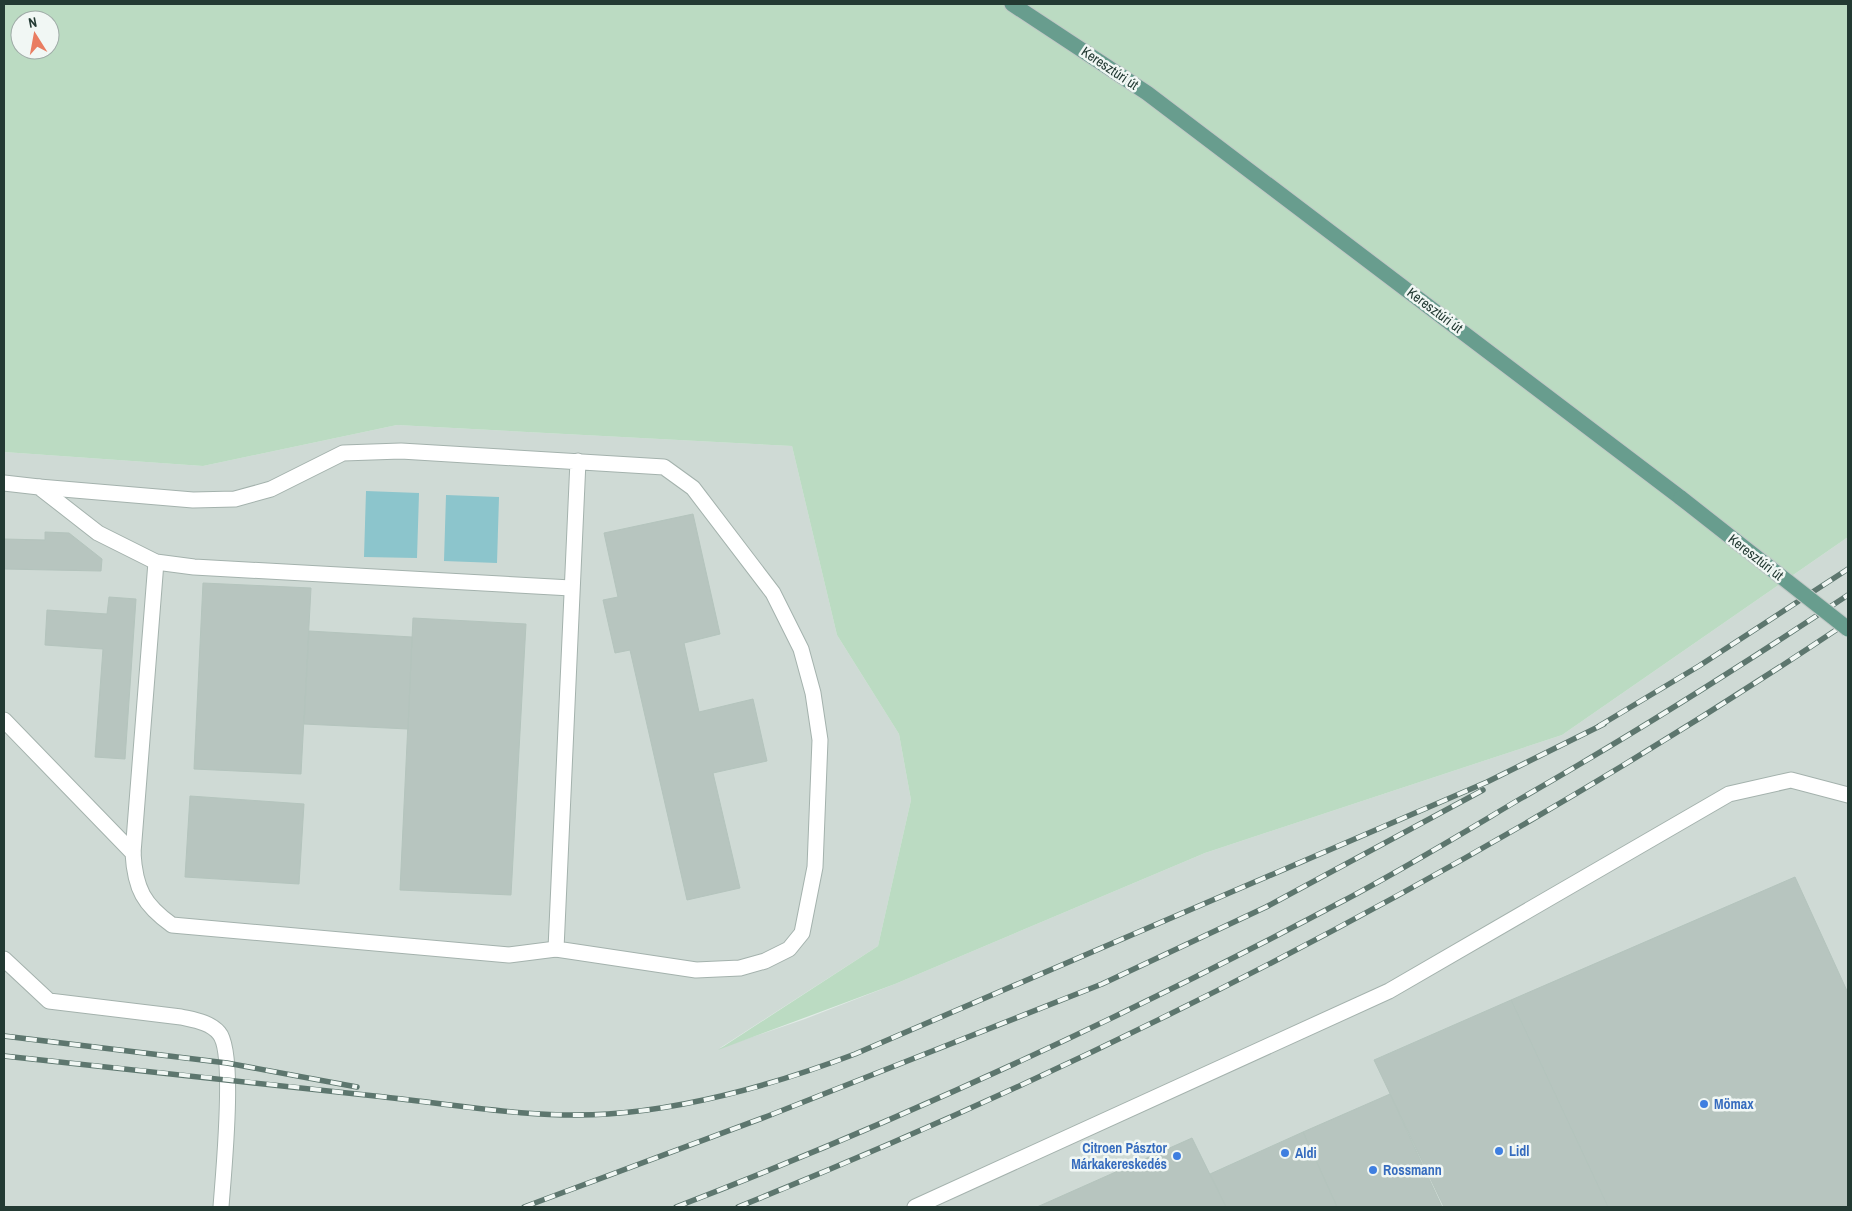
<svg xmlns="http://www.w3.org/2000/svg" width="1852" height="1211" viewBox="0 0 1852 1211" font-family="'Archivo Narrow',sans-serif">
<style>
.built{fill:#cfdad5}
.green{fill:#bbdbc2;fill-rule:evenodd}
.water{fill:#8cc5cc}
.building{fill:#b7c5bf;stroke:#b4c4bd}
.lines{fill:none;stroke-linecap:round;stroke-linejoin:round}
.minor-casing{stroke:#a4b2ad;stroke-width:17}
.major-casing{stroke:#c1c8c6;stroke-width:17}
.minor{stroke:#fff;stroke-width:15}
.major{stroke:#689d8e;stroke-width:15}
.rail-casing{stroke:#5d766e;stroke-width:5.5}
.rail{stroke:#f1f7f4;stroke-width:4;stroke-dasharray:11;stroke-linecap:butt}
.major-bridge-casing{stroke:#c1c8c6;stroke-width:17;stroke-linecap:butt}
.major-bridge{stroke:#689d8e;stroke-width:15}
.shop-dot{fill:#3f7fe0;stroke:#f1f7f4;stroke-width:2}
.labels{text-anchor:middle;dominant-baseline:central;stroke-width:5;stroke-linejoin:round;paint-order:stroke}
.street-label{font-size:14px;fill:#233a33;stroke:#f1f7f4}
.shop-label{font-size:14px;font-weight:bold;fill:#366cbe;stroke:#f1f7f4;text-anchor:start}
</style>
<rect width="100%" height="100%" fill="#e1ebe6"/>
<polygon class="built" points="397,425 792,446 837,635 899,734 911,800 878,946 720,1048 805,1019 895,984 1205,853 1562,735 1848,537 1848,1207 4,1207 4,452 203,466"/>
<path class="green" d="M 4,4 L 1848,4 L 1848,537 L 1562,735 L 1205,853 L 895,984 L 718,1050 L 878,946 L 911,800 L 899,734 L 837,635 L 792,446 L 397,425 L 203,466 L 4,452 ZM 20,20 L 50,20 L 50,50 L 20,50 Z"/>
<g class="water">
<polygon points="366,491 419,493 417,558 364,557"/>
<polygon points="446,495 499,497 497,563 444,561"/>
</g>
<g class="building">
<polygon points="693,514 720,634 684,643 699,712 753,699 767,761 713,773 740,888 687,900 630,650 615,653 603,600 618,597 604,533"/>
<polygon points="45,532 69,533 102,559 101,571 4,569 4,539 45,540"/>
<polygon points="203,583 311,588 301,774 194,769"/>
<polygon points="109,597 136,599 125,759 95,757 103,649 45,645 47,610 107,614"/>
<polygon points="413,618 526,624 511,895 400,890"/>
<polygon points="309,631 412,637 408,729 304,724"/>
<polygon points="190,796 304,804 299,884 185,877"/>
<polygon points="1795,877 1848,993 1848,1207 1608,1207 1511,1000"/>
<polygon points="1511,1000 1608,1207 1444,1207 1374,1060"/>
<polygon points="1390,1094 1442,1207 1337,1207 1303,1132"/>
<polygon points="1303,1132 1337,1207 1226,1207 1210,1174"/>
<polygon points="1192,1138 1226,1207 1037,1207"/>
</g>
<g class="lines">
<g class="minor-casing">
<g id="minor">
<polyline points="4,483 39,487 98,533 156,562 194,567 571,588"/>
<polyline points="39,487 193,500 235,499 271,489 343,453 401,451 664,467 693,488 773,593 801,649 813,693 820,740 815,867 802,933 789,949 765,961 740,968 696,970 556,949 578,461"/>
<path d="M 4,720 L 133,853 C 135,889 144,905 172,925 L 509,955 L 556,949"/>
<polyline points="133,853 156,562"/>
<path d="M 4,959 L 49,1001 L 181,1017 C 194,1020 210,1022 219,1033 C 236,1052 223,1177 221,1207"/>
<polyline points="915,1207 1389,991 1729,794 1791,780 1848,795"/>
</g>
</g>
<g class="major-casing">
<polyline id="major" points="1012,4 1147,93 1681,498"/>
</g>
<use href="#minor" class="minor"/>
<use href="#major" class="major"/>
<g class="rail-casing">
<g id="rail">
<polyline points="1599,726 1699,666 1848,569"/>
<polyline points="4,1036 227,1063 357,1087"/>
<path d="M 4,1056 C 127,1069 251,1082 375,1096 C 452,1104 530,1119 608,1114 C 693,1108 776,1084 855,1054 L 1487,782 L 1604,724"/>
<polyline points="524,1207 768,1116 1102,984 1266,907 1483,790"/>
<path d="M 676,1207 C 904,1119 1126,1016 1341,902 C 1402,870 1461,834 1520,799 C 1632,735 1741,666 1848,595"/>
<path d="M 738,1207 C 1127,1051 1500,855 1848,622"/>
</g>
</g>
<use href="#rail" class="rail"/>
<g class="major-bridge-casing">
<polyline id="major-bridge" points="1681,498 1848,629"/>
</g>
<use href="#major-bridge" class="major-bridge"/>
</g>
<g class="shop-dot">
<circle cx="1704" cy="1104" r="5"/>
<circle cx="1499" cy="1151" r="5"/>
<circle cx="1285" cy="1153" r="5"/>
<circle cx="1177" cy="1156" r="5"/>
<circle cx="1373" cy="1170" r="5"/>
</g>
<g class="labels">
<g class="street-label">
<text transform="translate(1110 68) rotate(34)">Keresztúri út</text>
<text transform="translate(1435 310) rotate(37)">Keresztúri út</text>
<text transform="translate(1756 557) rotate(38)">Keresztúri út</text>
</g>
<g class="shop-label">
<text x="1714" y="1104">Mömax</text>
<text x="1167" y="1148" text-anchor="end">Citroen Pásztor<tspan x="1167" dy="16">Márkakereskedés</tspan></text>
<text x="1509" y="1151">Lidl</text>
<text x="1295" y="1153">Aldi</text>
<text x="1383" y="1170">Rossmann</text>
</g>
</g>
<rect width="1852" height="1211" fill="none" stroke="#233a33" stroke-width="10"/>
<g transform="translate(35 35) rotate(349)"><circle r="24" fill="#f1f7f4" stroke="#9faba7"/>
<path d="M0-4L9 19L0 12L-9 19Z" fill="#e97d61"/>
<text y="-8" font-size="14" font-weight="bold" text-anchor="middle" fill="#233a33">N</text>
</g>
</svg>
